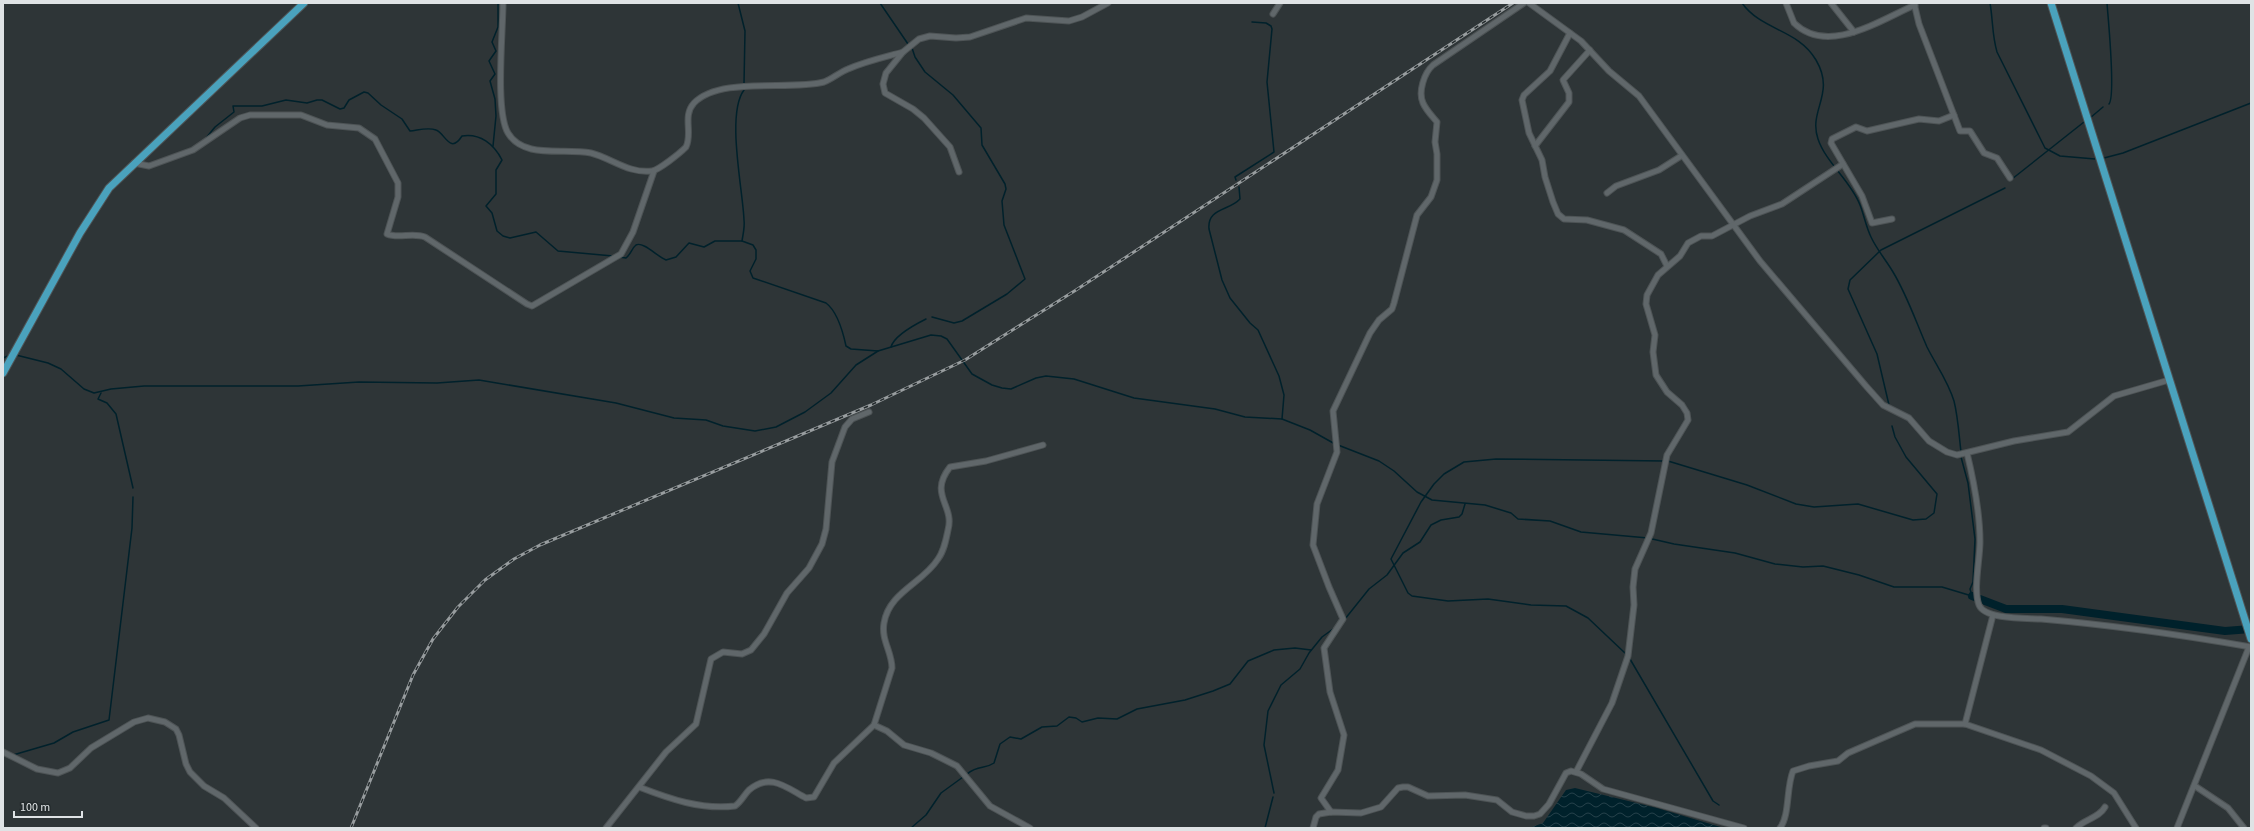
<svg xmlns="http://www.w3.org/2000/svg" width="2254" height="831" viewBox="0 0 2254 831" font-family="'Source Sans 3',sans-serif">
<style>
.water{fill:url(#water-waves)}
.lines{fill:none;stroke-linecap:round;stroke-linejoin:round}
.stream{stroke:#00212b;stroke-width:1.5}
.river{stroke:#00212b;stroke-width:8}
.minor-casing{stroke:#4e5456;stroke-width:7}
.major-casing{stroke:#4e5456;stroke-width:9}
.minor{stroke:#60676a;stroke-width:5}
.major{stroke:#4aa2bd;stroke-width:7}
.rail-casing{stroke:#989d9f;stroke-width:3}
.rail{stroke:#242b2d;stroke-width:1.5;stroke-dasharray:4.5;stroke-linecap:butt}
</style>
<defs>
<pattern id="water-waves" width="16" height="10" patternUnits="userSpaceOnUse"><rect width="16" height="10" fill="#00212b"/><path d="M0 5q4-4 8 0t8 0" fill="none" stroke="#25414a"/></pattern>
</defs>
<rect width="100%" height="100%" fill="#2e3537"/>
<polygon class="water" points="1575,788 1657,808 1724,828 1529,828 1543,823 1566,790"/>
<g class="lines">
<g class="stream">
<polyline points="738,3 745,31 744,84"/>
<polyline points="880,3 908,44"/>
<path d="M 1742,3 C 1762,31 1798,29 1816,60 C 1836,94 1808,110 1818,139 C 1826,163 1851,181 1860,205 C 1864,215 1866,227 1871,237 C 1877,250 1886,260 1893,272 C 1907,295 1916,322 1927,347 C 1936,365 1948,381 1954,401 C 1958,417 1959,435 1961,452"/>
<path d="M 1990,3 C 1993,20 1992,35 1997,52 L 2045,148 L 2060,156 L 2095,159"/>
<path d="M 2107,3 C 2108,18 2116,96 2109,104"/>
<polyline points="912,48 915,57 925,72 953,95 981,128 982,145 1005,184 1006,189 1002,201 1004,225 1025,279 1007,294 962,321 954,323 932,317"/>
<polyline points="2090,118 2103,107"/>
<path d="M 206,138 L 215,127 L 234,112 L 233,106 L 262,106 L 286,100 L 307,103 L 317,100 L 322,100 L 340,109 L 344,108 L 349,100 L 364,92 L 368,93 L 381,105 L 402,119 L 410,131 C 419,130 428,127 436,130 C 445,133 450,155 462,136 C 480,133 494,144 502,160 L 496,170 L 496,194 L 486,206 L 492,213 L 497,231 L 503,236 L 510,238 L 536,232 L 558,251 L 613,256"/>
<polyline points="493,146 496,116 495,99 490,81 495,74 489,61 496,51 492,42 498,27 498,3"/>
<polyline points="2104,158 2123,153 2251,103"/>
<polyline points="2012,179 2084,122"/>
<polyline points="1236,180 1235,177 1274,152 1267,82 1272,29 1271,26 1266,23 1252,22"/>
<path d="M 1239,187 L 1240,199 C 1229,211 1207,208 1209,229 L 1222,280 L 1230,298 L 1250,323 L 1258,330 L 1279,376 L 1284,395 L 1282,419"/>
<path d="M 742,241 C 743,234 745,227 744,220 C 743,190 726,114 744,90"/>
<path d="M 619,257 L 626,258 C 631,254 632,248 636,245 C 643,241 658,257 666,260 L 676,257 L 689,243 L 704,247 L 715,241 L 742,241 L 753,245 L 756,250 L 756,259 L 750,271 L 753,278 L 826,303 C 838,312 843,332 846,346 L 851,349 L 878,351"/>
<path d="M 891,347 C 894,336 916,324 926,319"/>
<polyline points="16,355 48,363 61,369 84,389 94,393 111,389 144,386 298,386 359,382 437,383 479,380 616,403 674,418 706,420 723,426 755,431 776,427 805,412 831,393 856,365 878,351 931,335 941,336 947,339 972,374 992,385 1002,388 1011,389 1036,378 1046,376 1074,379 1134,398 1215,409 1245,417 1282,419 1310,430 1335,444"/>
<polyline points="3,358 10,355"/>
<polyline points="101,393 98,399 107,403 116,414 133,488"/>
<polyline points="1889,405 1877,354 1848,289 1850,280 1881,250 2005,188"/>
<polyline points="1338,445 1379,461 1394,471 1417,492 1432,500 1485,505 1511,513 1518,519 1550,521 1581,532 1648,538 1674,544 1735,553 1775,564 1803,567 1823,566 1859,575 1894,587 1942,587 1972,596"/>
<polyline points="1961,457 1968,483 1975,539 1973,582 1970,589 1972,596"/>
<polyline points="1668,461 1747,485 1796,504 1814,507 1858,504 1913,520 1926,519 1934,513 1937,494 1906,457 1895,437 1892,426"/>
<polyline points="1345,619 1369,589 1387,575 1403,553 1420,542 1431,525 1441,520 1459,517 1462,514 1465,504"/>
<polyline points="1626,654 1588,618 1566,606 1531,605 1488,599 1448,601 1412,596 1408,593 1391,559 1421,502 1434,484 1444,474 1464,462 1496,459 1664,461"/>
<polyline points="1630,659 1713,801 1719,805"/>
<polyline points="13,755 54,743 73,732 109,720 132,528 133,497"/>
<path d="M 967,774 C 979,764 984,770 994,763 L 1000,744 L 1010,737 L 1021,739 L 1042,727 L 1057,726 L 1069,717 L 1076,718 L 1082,722 L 1098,718 L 1117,719 L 1137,709 L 1185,700 L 1213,691 L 1230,684 L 1248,661 L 1274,650 L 1295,648 L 1311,650"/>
<polyline points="1274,793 1264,745 1268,711 1281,685 1300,669 1309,653 1322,637 1333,629"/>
<polyline points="911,828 926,815 941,793 963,777"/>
<polyline points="1265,828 1273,797"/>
</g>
<polyline class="river" points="1972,596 2006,609 2062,609 2225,631 2251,629"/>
<g class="minor-casing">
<g id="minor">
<path d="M 503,3 C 503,32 495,111 508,133 C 524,160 565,147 591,153 C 611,158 629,174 652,171 C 659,170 680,153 686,147 C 693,133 682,116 694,103 C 720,76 790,91 824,82 C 832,79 840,72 848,69 C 866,61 885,57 903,52"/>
<polyline points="1529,3 1581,41 1609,71 1639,96 1760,261 1866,386 1883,405 1909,418 1929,441 1947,452 1957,455 2014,441 2068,432 2114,396 2169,380"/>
<path d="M 1786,3 L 1794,23 C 1828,56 1880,20 1915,5"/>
<polyline points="1831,3 1854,32"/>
<polyline points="1914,3 1919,24 1960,131 1970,131 1984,153 1997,158 2010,178"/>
<polyline points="1273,14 1280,3"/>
<polyline points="1570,33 1550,71 1524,95 1522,100 1529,133 1542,160 1545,177 1553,202 1558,214 1564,219 1587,220 1624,230 1661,254 1667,266"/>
<polyline points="1535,146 1569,102 1569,93 1563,80 1590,50"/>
<path d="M 134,163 L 149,166 L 193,150 L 240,118 L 250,115 L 301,115 L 327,125 L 359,128 L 375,139 L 398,183 L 398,197 L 387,234 C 398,239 413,232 425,237 L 527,304 L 532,306 L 621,254 L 633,232 L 654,171"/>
<polyline points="959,172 950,147 924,118 913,109 885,93 883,84 886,73 903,52 919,39 930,36 956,38 970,37 1026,18 1069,21 1082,17 1108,3"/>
<polyline points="1607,193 1616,186 1659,170 1681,156"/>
<polyline points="1892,219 1872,223 1862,196 1831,143 1832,139 1856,127 1867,131 1919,119 1939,121 1954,115"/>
<path d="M 1967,453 C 1974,482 1980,512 1980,542 C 1980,559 1973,590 1979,605 C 1985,620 2028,618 2041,619 C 2111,625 2182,635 2251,647"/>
<polyline points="1965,724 1993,615"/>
<polyline points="874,725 887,731 904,745 931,753 957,766 990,806 1030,828"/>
<polyline points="3,752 37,769 58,773 70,768 91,748 134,722 148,718 165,722 176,729 179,735 186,764 190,772 204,786 224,798 256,828"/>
<polyline points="1576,772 1612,703 1628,656 1634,605 1633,587 1635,569 1651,533 1667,455 1688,420 1687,413 1682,405 1667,392 1656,375 1653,352 1655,335 1646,304 1647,295 1658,275 1680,256 1688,243 1701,236 1712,236 1750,216 1782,204 1843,164"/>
<polyline points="2195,786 2228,808 2244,828"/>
<path d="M 639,787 C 670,799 701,810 735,806 C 741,802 744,795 749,790 C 770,772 787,788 806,798 L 814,797 L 834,763 L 874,725 L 892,668 C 892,652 881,640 884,623 C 889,592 923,583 938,559 C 944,551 946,540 948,530 C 955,505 928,495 950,467 L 986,461 L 1043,445"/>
<path d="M 1331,812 L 1321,798 L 1338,770 L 1344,735 L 1330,692 L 1324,648 L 1343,619 L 1329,587 L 1313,545 L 1317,504 L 1337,452 L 1333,411 L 1370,333 L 1379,320 L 1392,309 L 1394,303 L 1417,215 L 1431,197 L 1437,180 L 1437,154 L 1435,142 L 1437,122 C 1432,116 1426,110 1423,103 C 1418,92 1424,73 1433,65 L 1524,3"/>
<polyline points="606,828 666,752 696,724 711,659 723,652 742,654 751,650 764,634 787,593 809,568 822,544 826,529 832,462 845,427 852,419 869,412"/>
<polyline points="1313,828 1316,817 1319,814 1331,812 1361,813 1381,807 1398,788 1403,787 1408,787 1428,796 1465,795 1497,800 1512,812 1526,816 1534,816 1540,814 1549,804 1566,773 1571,771 1581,774 1603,789 1744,828"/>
<path d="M 1780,828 C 1790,815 1786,788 1793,771 L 1809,766 L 1838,761 L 1848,753 L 1915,724 L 1965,724 L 2041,750 L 2091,776 L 2114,793 L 2136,828"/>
<polyline points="2044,828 2046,828"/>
<path d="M 2076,828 C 2085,819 2099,818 2105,807"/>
<polyline points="2177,828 2249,647"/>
</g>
</g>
<g class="major-casing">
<g id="major">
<polyline points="2051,3 2251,639"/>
<polyline points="3,373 80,233 109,188 304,3"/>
</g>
</g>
<use href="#minor" class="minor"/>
<use href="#major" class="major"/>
<g class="rail-casing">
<polyline id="rail" points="351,828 413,675 433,639 458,607 485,580 514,559 540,545 871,405 965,360 1076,290 1513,3"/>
</g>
<use href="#rail" class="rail"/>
</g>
<rect width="2254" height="831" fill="none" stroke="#dfe3e5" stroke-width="8"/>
<path d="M14 811v6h68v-6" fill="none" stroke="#dfe3e5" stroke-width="2"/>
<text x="20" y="811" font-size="12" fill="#dfe3e5" stroke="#242b2d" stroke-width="3" paint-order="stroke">100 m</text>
</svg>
